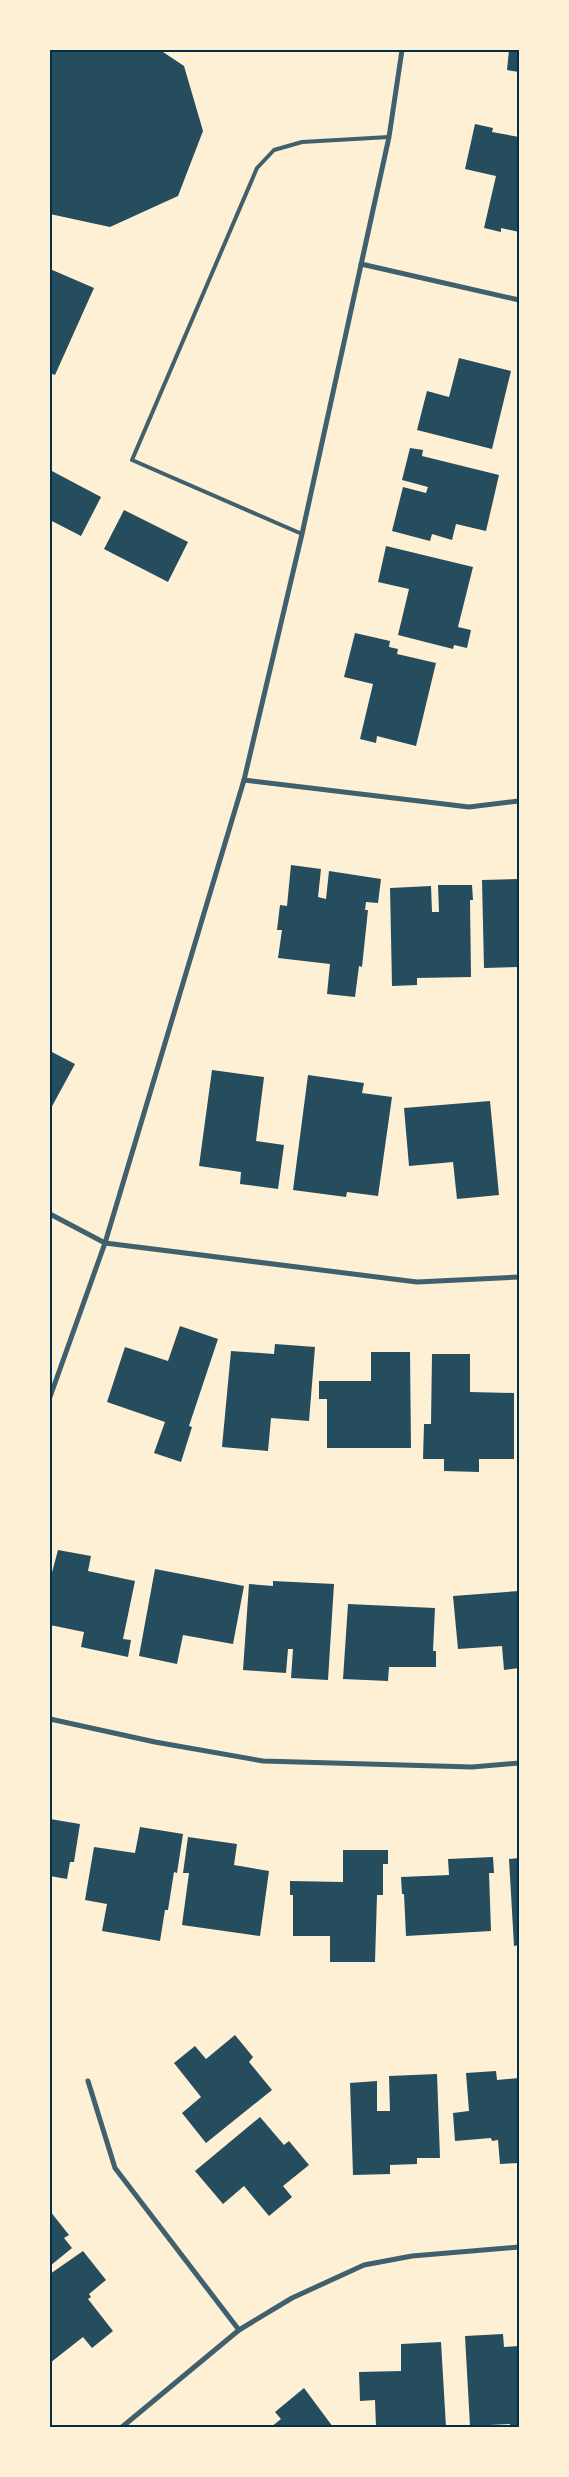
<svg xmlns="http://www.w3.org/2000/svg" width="569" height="2477" viewBox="0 0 569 2477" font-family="'Asap Condensed',sans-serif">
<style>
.building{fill:#264d5e}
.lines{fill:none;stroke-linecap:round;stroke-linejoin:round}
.service{stroke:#3f606c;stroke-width:4}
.minor{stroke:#3f606c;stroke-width:5}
.neatline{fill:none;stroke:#003049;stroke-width:2}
</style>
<rect width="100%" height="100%" fill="#fdf0d5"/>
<g class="building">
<polygon points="50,50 160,50 184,66 203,131 178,196 110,227 50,214"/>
<polygon points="509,50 519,50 519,72 507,70"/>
<polygon points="475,124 493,128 492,132 519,137 519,232 501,228 501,232 484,228 496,176 465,169"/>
<polygon points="50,269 94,288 55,375 50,373"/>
<polygon points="459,358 511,371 492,449 417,430 427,391 449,397"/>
<polygon points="410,448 423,450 422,456 499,475 486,531 456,524 452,540 432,534 430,541 392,531 403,487 426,493 428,487 402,480"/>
<polygon points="50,470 101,497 81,536 50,520"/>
<polygon points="124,510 188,542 168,582 104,549"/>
<polygon points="386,546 473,567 458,627 471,630 467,648 454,645 453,649 398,635 409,589 378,582"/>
<polygon points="355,633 390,641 389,647 398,649 397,654 436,663 416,746 377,736 376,743 360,739 373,684 344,677"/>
<polygon points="291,865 321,869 318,897 326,899 329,871 381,879 378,903 366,902 365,910 368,910 362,967 359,966 355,997 327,994 330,964 278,958 282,930 277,930 280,905 287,906"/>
<polygon points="519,879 519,967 484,968 482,880"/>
<polygon points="438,885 472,885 473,900 470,900 471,977 417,978 417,985 392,986 390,888 431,886 432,912 439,912"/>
<polygon points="50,1051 75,1064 50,1110"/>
<polygon points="212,1070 264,1077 256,1141 284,1145 278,1189 240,1184 241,1172 199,1166"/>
<polygon points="308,1075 364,1083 362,1093 392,1097 378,1196 347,1192 346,1197 293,1190"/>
<polygon points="490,1101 499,1195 457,1199 453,1162 409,1166 404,1108"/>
<polygon points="180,1326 218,1339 189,1426 192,1427 181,1462 154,1453 165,1422 107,1402 125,1347 168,1361"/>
<polygon points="275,1344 315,1347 309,1421 271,1418 268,1451 222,1447 231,1351 274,1354"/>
<polygon points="371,1352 410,1352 411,1448 327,1448 327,1399 319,1399 319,1381 371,1381"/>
<polygon points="432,1354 470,1354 470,1392 514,1393 514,1459 479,1459 479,1472 444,1471 444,1459 423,1459 424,1424 431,1424"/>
<polygon points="58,1550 91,1556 88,1571 135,1581 123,1639 131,1640 128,1657 81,1647 84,1632 50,1625 50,1580"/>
<polygon points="155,1569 244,1586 233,1644 183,1635 177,1664 139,1656"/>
<polygon points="273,1581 334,1584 328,1680 291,1678 293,1649 288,1649 286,1673 243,1670 249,1584 273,1586"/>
<polygon points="519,1591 519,1668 504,1670 502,1646 458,1649 453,1596"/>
<polygon points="348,1604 435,1608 433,1651 436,1651 436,1667 389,1667 388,1681 343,1679"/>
<polygon points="50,1819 80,1824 74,1862 70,1862 67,1879 50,1876"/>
<polygon points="140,1827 183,1834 177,1873 174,1872 168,1910 165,1910 160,1941 102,1931 107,1904 85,1900 94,1847 135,1853"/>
<polygon points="188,1837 237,1844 234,1865 269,1871 260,1936 182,1925 189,1873 183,1873"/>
<polygon points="343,1850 388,1850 388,1864 383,1864 383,1895 377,1895 375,1962 330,1962 330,1936 293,1936 293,1895 290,1895 290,1881 343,1882"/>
<polygon points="493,1857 494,1873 489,1873 491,1931 406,1936 404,1894 402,1894 401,1877 449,1875 448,1859"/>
<polygon points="519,1858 519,1945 514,1946 509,1859"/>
<polygon points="235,2035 253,2057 249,2062 272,2090 206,2143 182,2113 201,2097 174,2063 195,2046 206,2059"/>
<polygon points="496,2071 497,2080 519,2078 519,2163 500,2164 498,2140 492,2141 491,2138 455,2141 453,2113 469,2111 466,2073"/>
<polygon points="437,2074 440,2158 417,2158 417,2164 390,2165 390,2174 353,2175 350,2083 377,2081 377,2111 390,2111 389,2076"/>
<polygon points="260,2117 284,2145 289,2141 309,2165 283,2186 292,2197 269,2216 244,2186 223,2204 195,2171"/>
<polygon points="50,2211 69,2235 64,2238 72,2248 50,2266"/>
<polygon points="83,2251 106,2280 89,2294 91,2297 88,2299 113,2331 92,2348 83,2337 50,2363 50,2274"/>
<polygon points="503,2334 504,2347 519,2346 519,2427 510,2427 510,2424 470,2426 465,2336"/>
<polygon points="441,2342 446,2427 376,2427 375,2400 360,2401 359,2372 401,2371 401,2344"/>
<polygon points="304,2388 333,2427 271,2427 281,2419 275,2412"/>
</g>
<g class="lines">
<polyline class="service" points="302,534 132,460 257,168 274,150 302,142 389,137"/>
<g class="minor">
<polyline points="361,264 519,300"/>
<polyline points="244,780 469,807 519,801"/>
<polyline points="50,1214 105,1243 417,1282 519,1277"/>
<polyline points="50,1397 105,1243 244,780 302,534 389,137 402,50"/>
<polyline points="50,1719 155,1742 263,1761 472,1767 519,1763"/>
<polyline points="88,2081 115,2168 239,2330"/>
<polyline points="122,2427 239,2330 292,2298 364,2265 412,2256 519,2247"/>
</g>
</g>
<rect width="569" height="2477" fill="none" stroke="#fdf0d5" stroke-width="102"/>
<rect x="51" y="51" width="467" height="2375" class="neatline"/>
</svg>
